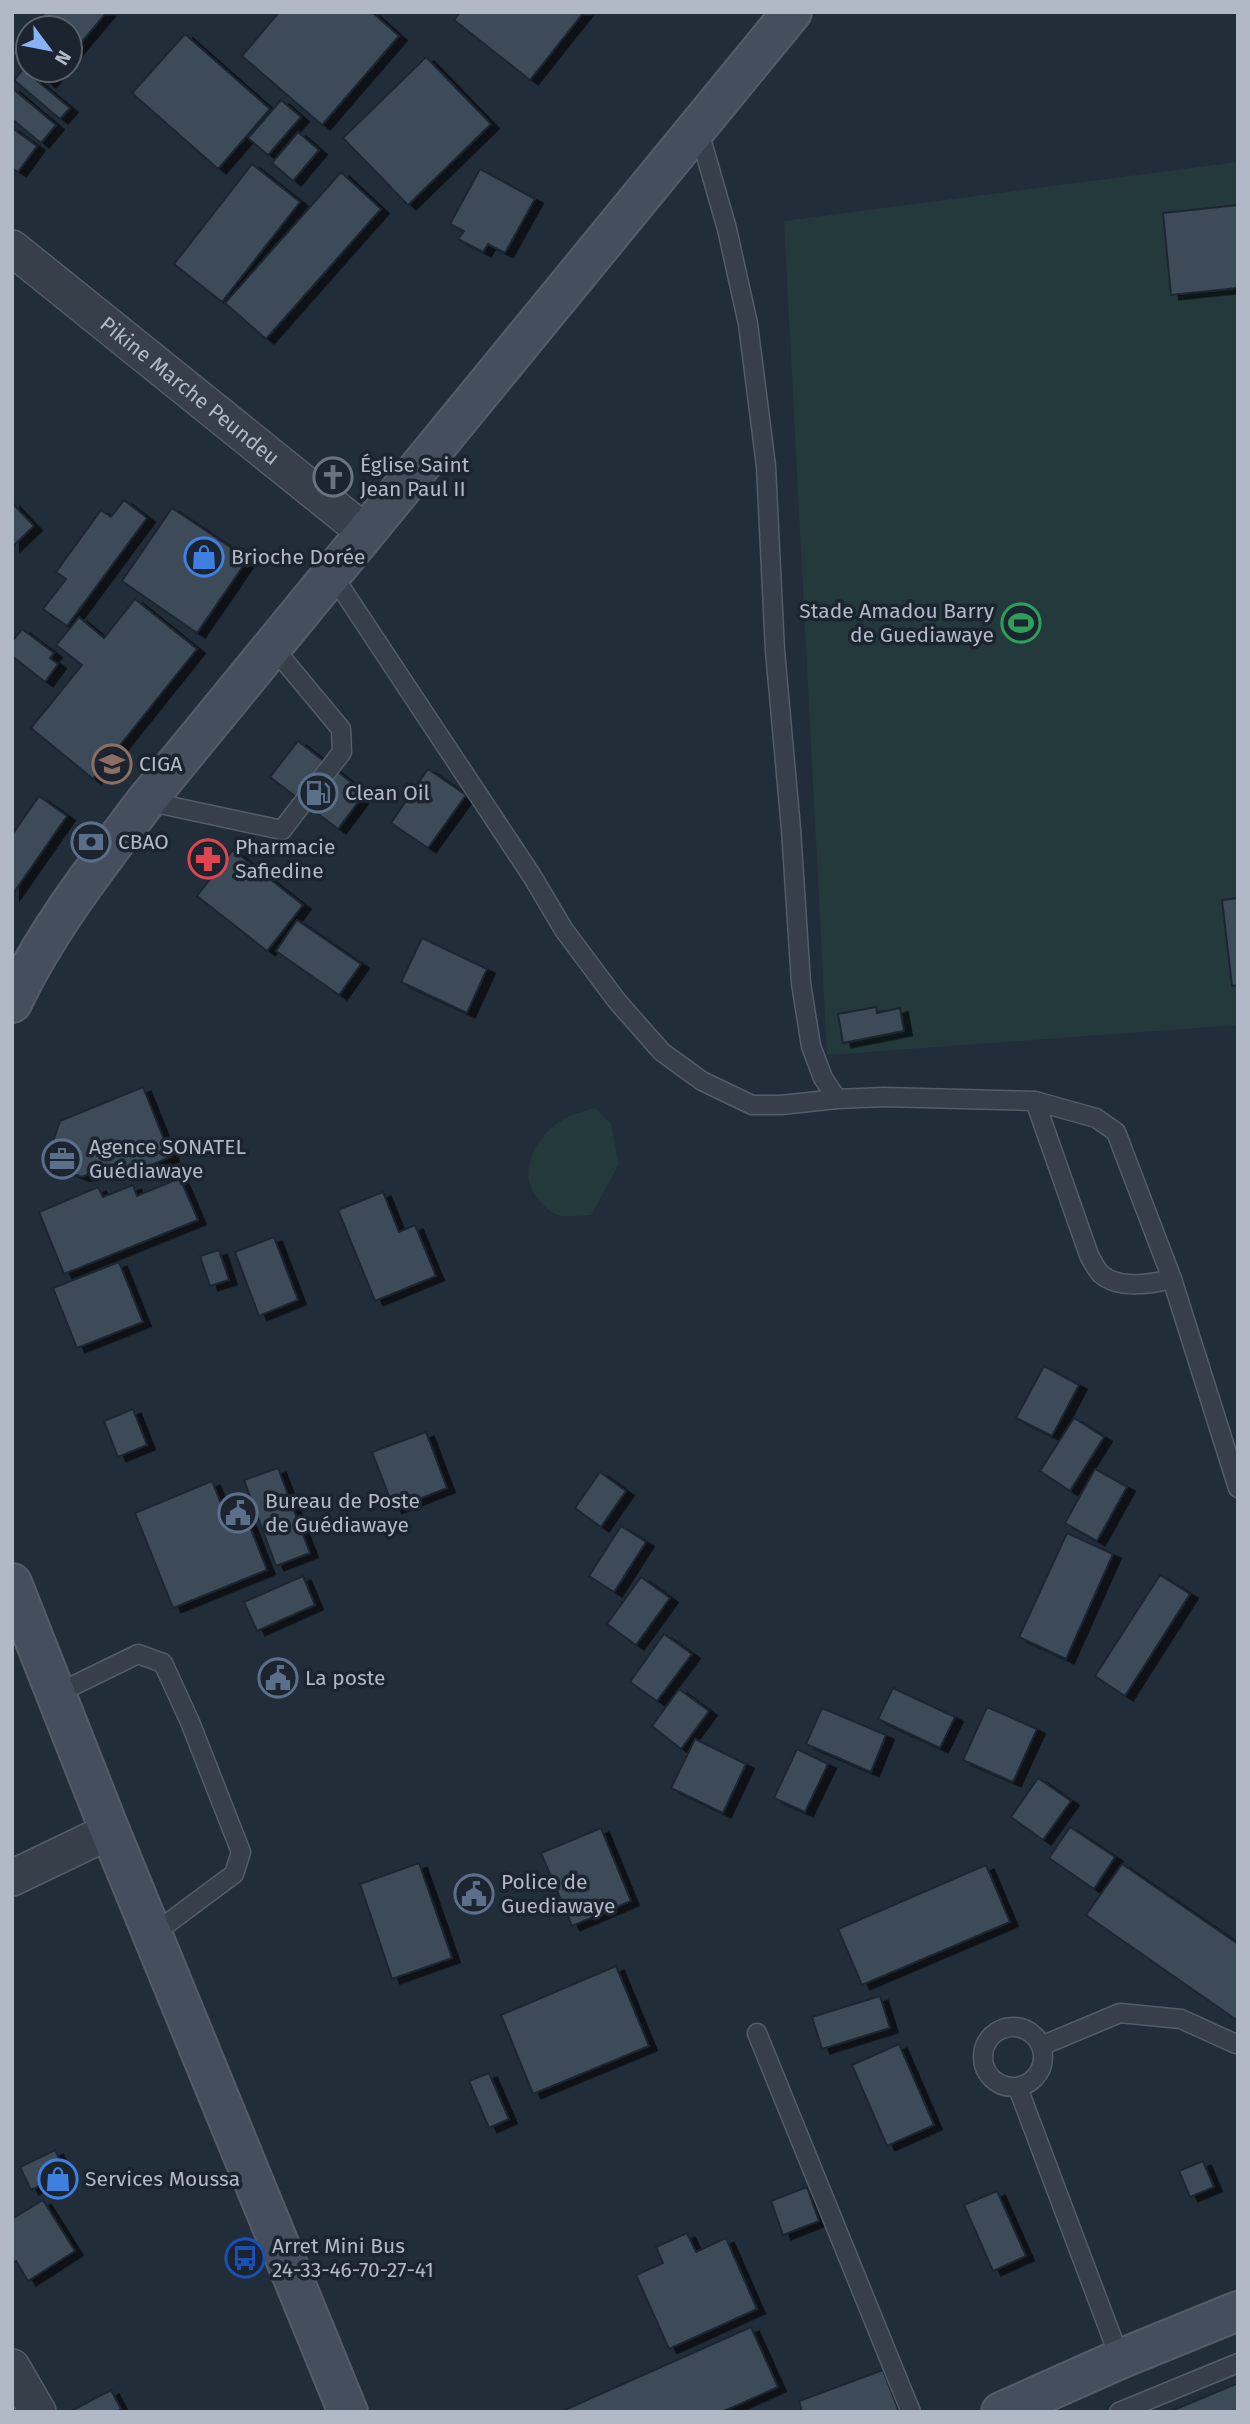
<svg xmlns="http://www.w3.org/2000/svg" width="1250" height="2424" viewBox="0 0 1250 2424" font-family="'Fira Sans',sans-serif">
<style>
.green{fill:#24393b}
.building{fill:#3e4b59;stroke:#1d2631;stroke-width:2;filter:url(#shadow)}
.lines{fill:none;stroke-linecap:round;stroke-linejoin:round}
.lane-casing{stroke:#545c68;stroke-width:21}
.street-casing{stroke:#545c68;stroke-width:38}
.secondary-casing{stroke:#545c68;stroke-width:42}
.lane{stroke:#363f4a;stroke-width:18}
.street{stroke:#363f4a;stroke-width:35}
.secondary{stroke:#444e5d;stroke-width:38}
.labels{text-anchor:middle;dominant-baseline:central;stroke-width:7;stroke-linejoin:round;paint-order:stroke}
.street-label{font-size:21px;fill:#b1b9c6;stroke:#1b242f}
.poi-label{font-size:21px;fill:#b1b9c6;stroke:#1b242f;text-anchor:start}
</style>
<defs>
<filter id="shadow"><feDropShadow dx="8" dy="4.5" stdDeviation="0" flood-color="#0009"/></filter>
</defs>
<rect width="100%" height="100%" fill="#222d3a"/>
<g class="green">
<polygon points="1238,162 1238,1025 827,1055 784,221"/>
<path d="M 595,1108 L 611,1124 L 619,1164 L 591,1215 C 581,1215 567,1218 558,1215 C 549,1213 539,1201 534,1193 C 517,1165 542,1129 568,1117 C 576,1113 586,1111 595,1108 Z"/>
</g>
<g class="building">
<polygon points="45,12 107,12 70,56 70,28 32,28"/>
<polygon points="279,12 372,12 399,36 322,125 242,56"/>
<polygon points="460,12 584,12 530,80 454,20"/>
<polygon points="28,33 28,66 12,53"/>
<polygon points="185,34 270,109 218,169 132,93"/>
<polygon points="426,57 491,124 408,205 343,138"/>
<polygon points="23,69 70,108 60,119 14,80"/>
<polygon points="33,70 59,70 48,83"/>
<polygon points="12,88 56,125 41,143 12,119"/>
<polygon points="281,100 301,117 268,155 248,138"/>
<polygon points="12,128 37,146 18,172 12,168"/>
<polygon points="298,132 319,150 293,181 272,163"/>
<polygon points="252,164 300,202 222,302 174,264"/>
<polygon points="480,169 535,199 505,253 488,244 483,252 458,239 464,231 450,224"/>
<polygon points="341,172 381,209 266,339 225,303"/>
<polygon points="1238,205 1238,288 1171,295 1163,213"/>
<polygon points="124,500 147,518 67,626 43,609 66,579 56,572 101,510 111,517"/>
<polygon points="12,503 34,526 12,547"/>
<polygon points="172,508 248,559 197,633 122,581"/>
<polygon points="135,599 197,649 93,779 31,728 82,665 56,645 79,617 104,638"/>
<polygon points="22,629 54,653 50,658 58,664 45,682 12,656 12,642"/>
<polygon points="298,741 365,793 338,829 270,777"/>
<polygon points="428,769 466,795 428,848 391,823"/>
<polygon points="39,796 67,816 12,895 12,835"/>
<polygon points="233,850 303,905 267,951 197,896"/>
<polygon points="1238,898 1238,985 1232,986 1222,900"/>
<polygon points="297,920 361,964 339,995 276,951"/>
<polygon points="422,938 487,969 467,1013 401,982"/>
<polygon points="876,1007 877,1013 900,1008 904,1031 843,1043 838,1014"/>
<polygon points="143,1087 171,1157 136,1171 133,1165 109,1175 106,1167 82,1177 46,1162 60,1121"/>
<polygon points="180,1178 198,1220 64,1274 39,1212 98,1187 103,1197 133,1185 137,1196"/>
<polygon points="383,1192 399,1232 415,1225 436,1276 375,1301 338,1210"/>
<polygon points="274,1237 298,1300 259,1316 235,1252"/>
<polygon points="219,1250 229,1280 210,1286 200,1256"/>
<polygon points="119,1262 143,1322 77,1348 53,1288"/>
<polygon points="1044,1366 1079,1385 1052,1436 1016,1418"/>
<polygon points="133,1409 147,1445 118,1457 104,1421"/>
<polygon points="1074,1418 1104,1437 1070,1491 1040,1471"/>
<polygon points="426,1432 447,1488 394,1509 372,1452"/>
<polygon points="278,1468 310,1553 276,1566 244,1480"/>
<polygon points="1095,1469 1127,1487 1097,1541 1065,1523"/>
<polygon points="600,1472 626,1491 601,1527 575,1508"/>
<polygon points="212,1481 230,1526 247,1519 267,1570 173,1608 135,1513"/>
<polygon points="621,1526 646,1542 614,1592 589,1576"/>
<polygon points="1067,1533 1113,1554 1066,1659 1019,1637"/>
<polygon points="1160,1575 1190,1594 1125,1696 1095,1676"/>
<polygon points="303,1576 315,1605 257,1631 244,1602"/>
<polygon points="641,1577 670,1598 636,1645 607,1624"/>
<polygon points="664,1634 692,1654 657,1701 630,1682"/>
<polygon points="893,1688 955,1717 940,1748 878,1719"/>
<polygon points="679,1689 709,1711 681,1749 652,1726"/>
<polygon points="987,1707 1037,1729 1013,1782 963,1760"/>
<polygon points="822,1708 886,1735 871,1772 806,1744"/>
<polygon points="695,1739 746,1764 723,1813 671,1788"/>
<polygon points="797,1749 828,1764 805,1812 774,1798"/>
<polygon points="1038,1778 1071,1801 1043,1840 1011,1817"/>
<polygon points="1070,1827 1115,1857 1094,1889 1049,1858"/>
<polygon points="601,1828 631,1901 572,1926 541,1853"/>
<polygon points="419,1863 452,1958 392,1979 360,1884"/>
<polygon points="1122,1864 1238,1944 1238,2021 1086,1915"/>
<polygon points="986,1865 1010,1922 862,1985 838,1929"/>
<polygon points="616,1966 649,2046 533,2094 501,2015"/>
<polygon points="880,1996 890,2028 822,2049 812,2017"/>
<polygon points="899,2044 934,2125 887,2146 852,2065"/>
<polygon points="489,2073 509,2119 489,2128 469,2081"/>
<polygon points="55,2150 66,2173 31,2190 20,2167"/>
<polygon points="1203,2161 1214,2187 1190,2197 1179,2171"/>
<polygon points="807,2187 819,2221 783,2235 771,2201"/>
<polygon points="997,2191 1026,2256 993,2271 964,2205"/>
<polygon points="43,2200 75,2251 28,2281 16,2261 12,2263 12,2219"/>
<polygon points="687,2233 696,2252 726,2238 757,2309 669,2349 636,2275 663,2263 656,2247"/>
<polygon points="751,2327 778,2387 722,2412 560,2412"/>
<polygon points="883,2370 899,2412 802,2412 799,2401"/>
<polygon points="1238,2383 1238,2412 1169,2412"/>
<polygon points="111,2390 121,2409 116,2412 69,2412"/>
</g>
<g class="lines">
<g class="lane-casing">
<g id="lane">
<polyline points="698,128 727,229 748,324 766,466 775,651 791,829 801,983 811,1046 823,1078 837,1099"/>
<path d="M 332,574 L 532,876 L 564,930 L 617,1001 L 662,1052 L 702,1081 L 752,1105 L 781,1105 L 837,1099 L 884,1097 L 1035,1101 L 1089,1255 C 1092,1261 1096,1269 1101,1274 C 1119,1290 1151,1284 1172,1279"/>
<polyline points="146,801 282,830 342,752 341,729 272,646"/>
<polyline points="1035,1101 1096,1118 1116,1132 1172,1279 1238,1488"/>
<polyline points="56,1694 138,1654 163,1663 190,1722 241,1852 234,1874 152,1935"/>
<circle cx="1013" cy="2057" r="30"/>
<polyline points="757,2033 911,2412"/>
<polyline points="1041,2046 1120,2013 1181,2019 1236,2044"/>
<polyline points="1018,2088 1120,2359"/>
<polyline points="1119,2412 1238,2363"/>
</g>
</g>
<g class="street-casing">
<g id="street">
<path id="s1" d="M 12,248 L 366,533"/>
<polyline points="12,1878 110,1831"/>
<polyline points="12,2367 38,2412"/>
</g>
</g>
<g class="secondary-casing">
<g id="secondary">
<path d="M 12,1003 C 47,929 97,866 146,801 L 792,12"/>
<polyline points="12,1583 110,1831 348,2412"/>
<polyline points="1001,2412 1120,2359 1238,2311"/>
</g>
</g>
<use href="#lane" class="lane"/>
<use href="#street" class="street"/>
<use href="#secondary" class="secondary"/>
</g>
<defs>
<g id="church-ring" transform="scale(2.0125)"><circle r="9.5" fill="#1b242f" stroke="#6b7280" stroke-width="1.5"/><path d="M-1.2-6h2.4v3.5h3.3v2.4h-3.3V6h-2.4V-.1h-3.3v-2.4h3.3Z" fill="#6b7280"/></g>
<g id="shop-ring" transform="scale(2.0125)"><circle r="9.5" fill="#1b242f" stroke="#3f7fe0" stroke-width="1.5"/><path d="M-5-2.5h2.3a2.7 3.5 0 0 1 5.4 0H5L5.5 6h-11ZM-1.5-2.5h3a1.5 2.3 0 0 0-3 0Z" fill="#3f7fe0"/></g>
<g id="stadium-ring" transform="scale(2.0125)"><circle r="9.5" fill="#1b242f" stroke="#2e9e5b" stroke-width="1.5"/><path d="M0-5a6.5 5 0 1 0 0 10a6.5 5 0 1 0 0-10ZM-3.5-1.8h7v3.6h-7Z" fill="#2e9e5b"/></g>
<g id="university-ring" transform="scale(2.0125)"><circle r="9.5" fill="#1b242f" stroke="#8d6e63" stroke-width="1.5"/><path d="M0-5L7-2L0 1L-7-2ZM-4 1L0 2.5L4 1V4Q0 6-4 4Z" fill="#8d6e63"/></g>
<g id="fuel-ring" transform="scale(2.0125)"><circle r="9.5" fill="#1b242f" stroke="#5c6f8a" stroke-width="1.5"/><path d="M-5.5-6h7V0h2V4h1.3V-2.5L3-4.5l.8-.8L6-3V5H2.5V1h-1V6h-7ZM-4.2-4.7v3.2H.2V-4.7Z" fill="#5c6f8a"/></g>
<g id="bank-ring" transform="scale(2.0125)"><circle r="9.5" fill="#1b242f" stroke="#5c6f8a" stroke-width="1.5"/><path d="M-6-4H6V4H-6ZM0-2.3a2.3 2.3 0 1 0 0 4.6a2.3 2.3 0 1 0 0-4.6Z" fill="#5c6f8a"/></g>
<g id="pharmacy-ring" transform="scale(2.0125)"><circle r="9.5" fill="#1b242f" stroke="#e0444e" stroke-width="1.5"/><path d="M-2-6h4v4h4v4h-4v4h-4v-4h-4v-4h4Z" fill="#e0444e"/></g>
<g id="office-ring" transform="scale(2.0125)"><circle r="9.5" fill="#1b242f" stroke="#5c6f8a" stroke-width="1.5"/><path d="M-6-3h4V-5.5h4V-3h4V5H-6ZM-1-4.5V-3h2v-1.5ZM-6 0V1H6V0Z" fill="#5c6f8a"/></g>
<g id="civic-ring" transform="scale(2.0125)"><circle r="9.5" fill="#1b242f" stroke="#5c6f8a" stroke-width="1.5"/><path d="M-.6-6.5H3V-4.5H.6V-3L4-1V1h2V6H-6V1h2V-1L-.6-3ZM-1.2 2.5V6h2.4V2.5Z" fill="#5c6f8a"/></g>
<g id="bus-ring" transform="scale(2.0125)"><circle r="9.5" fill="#1b242f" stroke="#1a4fb4" stroke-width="1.5"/><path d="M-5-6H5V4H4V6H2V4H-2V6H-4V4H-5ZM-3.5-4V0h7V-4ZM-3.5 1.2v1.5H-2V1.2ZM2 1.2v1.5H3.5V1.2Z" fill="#1a4fb4"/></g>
</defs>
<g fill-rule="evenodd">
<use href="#church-ring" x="333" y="477"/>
<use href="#shop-ring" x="204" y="557"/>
<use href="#stadium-ring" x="1021" y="623"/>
<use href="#university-ring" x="112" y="764"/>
<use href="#fuel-ring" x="318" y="793"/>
<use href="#bank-ring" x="91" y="842"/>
<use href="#pharmacy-ring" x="208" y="859"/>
<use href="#office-ring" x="62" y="1159"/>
<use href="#civic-ring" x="238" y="1513"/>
<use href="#civic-ring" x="278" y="1678"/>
<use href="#civic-ring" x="474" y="1894"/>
<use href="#shop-ring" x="58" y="2179"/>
<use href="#bus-ring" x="245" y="2258"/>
</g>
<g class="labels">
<g class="street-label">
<text stroke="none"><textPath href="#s1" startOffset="228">Pikine Marche Peundeu</textPath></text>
</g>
<g class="poi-label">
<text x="360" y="465">Église Saint<tspan x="360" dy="24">Jean Paul II</tspan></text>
<text x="231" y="557">Brioche Dorée</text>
<text x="994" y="611" text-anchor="end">Stade Amadou Barry<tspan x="994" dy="24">de Guediawaye</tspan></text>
<text x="139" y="764">CIGA</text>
<text x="345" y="793">Clean Oil</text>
<text x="118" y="842">CBAO</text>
<text x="235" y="847">Pharmacie<tspan x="235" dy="24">Safiedine</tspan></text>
<text x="89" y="1147">Agence SONATEL<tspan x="89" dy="24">Guédiawaye</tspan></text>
<text x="265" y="1501">Bureau de Poste<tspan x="265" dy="24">de Guédiawaye</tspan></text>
<text x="305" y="1678">La poste</text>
<text x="501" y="1882">Police de<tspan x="501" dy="24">Guediawaye</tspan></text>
<text x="85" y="2179">Services Moussa</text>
<text x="272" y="2246">Arret Mini Bus<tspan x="272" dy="24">24-33-46-70-27-41</tspan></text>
</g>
</g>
<rect width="1250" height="2424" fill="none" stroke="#b1b9c6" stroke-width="28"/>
<g transform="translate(49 49) rotate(122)"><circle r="33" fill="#1b242f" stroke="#57606b" stroke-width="2"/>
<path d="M0-5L12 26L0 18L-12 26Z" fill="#87b2f5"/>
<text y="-10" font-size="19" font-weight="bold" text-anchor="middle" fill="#b1b9c6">N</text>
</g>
</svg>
